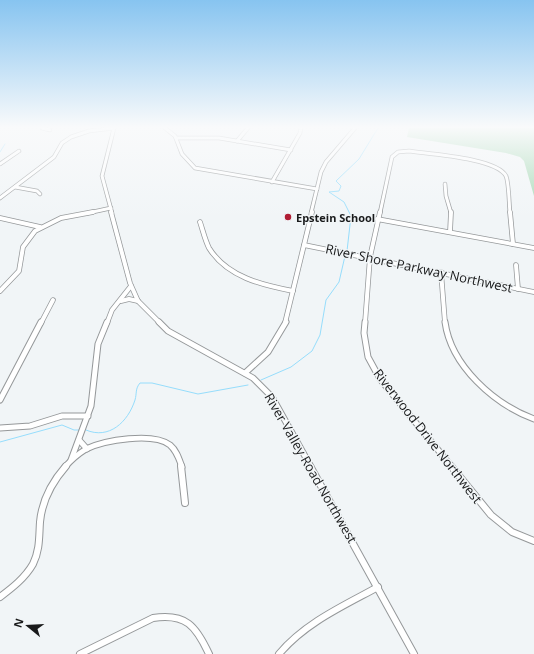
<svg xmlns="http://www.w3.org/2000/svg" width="534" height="654" viewBox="0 0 534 654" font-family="'Open Sans',sans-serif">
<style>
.green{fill:#a8d9b6}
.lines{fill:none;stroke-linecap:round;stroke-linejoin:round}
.stream{stroke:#96ddfc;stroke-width:1}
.minor-far3-casing{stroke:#95989a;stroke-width:4.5}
.minor-far2-casing{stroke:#95989a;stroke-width:5.5}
.minor-far1-casing{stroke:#95989a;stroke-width:7}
.minor-casing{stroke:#95989a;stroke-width:8}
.minor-far3{stroke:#fff;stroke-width:3}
.minor-far2{stroke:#fff;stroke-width:4}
.minor-far1{stroke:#fff;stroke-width:5}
.minor{stroke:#fff;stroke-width:6}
.poi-dot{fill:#b01d34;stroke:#f1f5f7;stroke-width:1.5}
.labels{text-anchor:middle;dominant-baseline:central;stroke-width:3;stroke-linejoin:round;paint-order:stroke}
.far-poi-label{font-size:11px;font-weight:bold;fill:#191a1b;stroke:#f1f5f7;text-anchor:start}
.street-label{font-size:13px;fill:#191a1b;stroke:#f1f5f7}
</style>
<rect width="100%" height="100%" fill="#f1f5f7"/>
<polygon class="green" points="409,128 534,128 534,196 524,161 520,157 506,153 407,137"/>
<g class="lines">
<g class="stream">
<polyline points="0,152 5,144"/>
<polyline points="347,251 351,216 344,202 329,192 339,191 341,186 336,181 359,159 378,128"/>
<polyline points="261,380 291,367 312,351 320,335 326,300 339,282 345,256"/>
<path d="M 86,430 C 109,440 128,422 135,400 C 137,393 135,389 140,383 L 152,383 L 198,394 L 248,385"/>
<polyline points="0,442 62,425 74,430 79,430"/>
</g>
<g class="minor-far3-casing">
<g id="minor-far3">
<polyline points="42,128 50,130"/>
<polyline points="165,128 175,136 182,154 195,168 317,189"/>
<polyline points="176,138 219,138 291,150"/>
<polyline points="237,141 248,128"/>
<polyline points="0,164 19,151"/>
<polyline points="272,182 300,133 301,128"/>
<polyline points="445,184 446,196 451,213"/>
<polyline points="15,187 37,191 40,194"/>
<polyline points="0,198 54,157 62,143 71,137 89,131 114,128"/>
<polyline points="88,213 111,208"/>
<polyline points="112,213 102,176 114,128"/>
<polyline points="311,213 321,172 326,162 355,128"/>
<path d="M 380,213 L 392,157 L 398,152 L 409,151 C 429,154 497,158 506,176 C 509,183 509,204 510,213"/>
</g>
</g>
<g class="minor-far2-casing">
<g id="minor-far2">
<polyline points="111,212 130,283 138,301 160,323"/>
<polyline points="510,212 513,244"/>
<polyline points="0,218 40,227"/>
<polyline points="377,219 534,248"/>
<path d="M 200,222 C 203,231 205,240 209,248 C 227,277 262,285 293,291"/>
<polyline points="450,232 451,212"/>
<polyline points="304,245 534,292"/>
<polyline points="516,265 518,289"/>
<polyline points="441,272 445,323"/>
<polyline points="0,291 19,271 23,247 35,231 61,218 93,212"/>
<polyline points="121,301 129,299 138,301"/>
<polyline points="41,323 53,300"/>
<polyline points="107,323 112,310 131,286"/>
<polyline points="285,323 312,212"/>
<polyline points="365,323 370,257 380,212"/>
</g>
</g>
<g class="minor-far1-casing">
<g id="minor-far1">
<polyline points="159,322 168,331 253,378 272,397 311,467"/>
<polyline points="365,322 364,333 368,357 380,379 452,467"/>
<path d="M 445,322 C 451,366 494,404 534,419"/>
<polyline points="245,373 268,352 286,322"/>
<polyline points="0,400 41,322"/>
<polyline points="0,428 30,426 62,416 88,416"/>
<polyline points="79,440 87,449"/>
<polyline points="71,460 91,406 98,344 107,322"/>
<path d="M 65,467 C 71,460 78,454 86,449 C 105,440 153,432 170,445 C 177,451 179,459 182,467"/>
</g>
</g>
<g class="minor-casing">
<g id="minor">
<polyline points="181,466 185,503"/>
<polyline points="310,466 414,654"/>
<polyline points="451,466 491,515 512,532 534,541"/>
<path d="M 0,597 C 12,588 25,578 33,564 C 40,550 39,536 40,522 C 42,500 52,482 66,466"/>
<path d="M 80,654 L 153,618 C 186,613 196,626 209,654"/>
<path d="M 279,654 C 305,623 343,606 378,587"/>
</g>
</g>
<use href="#minor-far3" class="minor-far3"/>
<use href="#minor-far2" class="minor-far2"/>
<use href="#minor-far1" class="minor-far1"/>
<use href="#minor" class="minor"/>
</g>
<linearGradient id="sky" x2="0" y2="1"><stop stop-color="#87c4f0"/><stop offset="0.58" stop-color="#f9fafb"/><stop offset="1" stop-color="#f9fafb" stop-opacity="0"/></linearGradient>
<rect width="534" height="219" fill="url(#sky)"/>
<circle class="poi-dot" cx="288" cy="217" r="4"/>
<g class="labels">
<g class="far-poi-label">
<text x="296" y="217">Epstein School</text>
</g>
<g class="street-label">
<text transform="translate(419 268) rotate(12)">River Shore Parkway Northwest</text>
<text transform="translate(428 436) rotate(52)">Riverwood Drive Northwest</text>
<text transform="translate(311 468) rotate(60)">River Valley Road Northwest</text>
</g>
</g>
<g transform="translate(28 626) rotate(288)" stroke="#f1f5f7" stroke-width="3" paint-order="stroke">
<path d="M0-3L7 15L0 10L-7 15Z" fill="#191a1b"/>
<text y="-6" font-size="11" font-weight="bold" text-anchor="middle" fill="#191a1b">N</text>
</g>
</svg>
